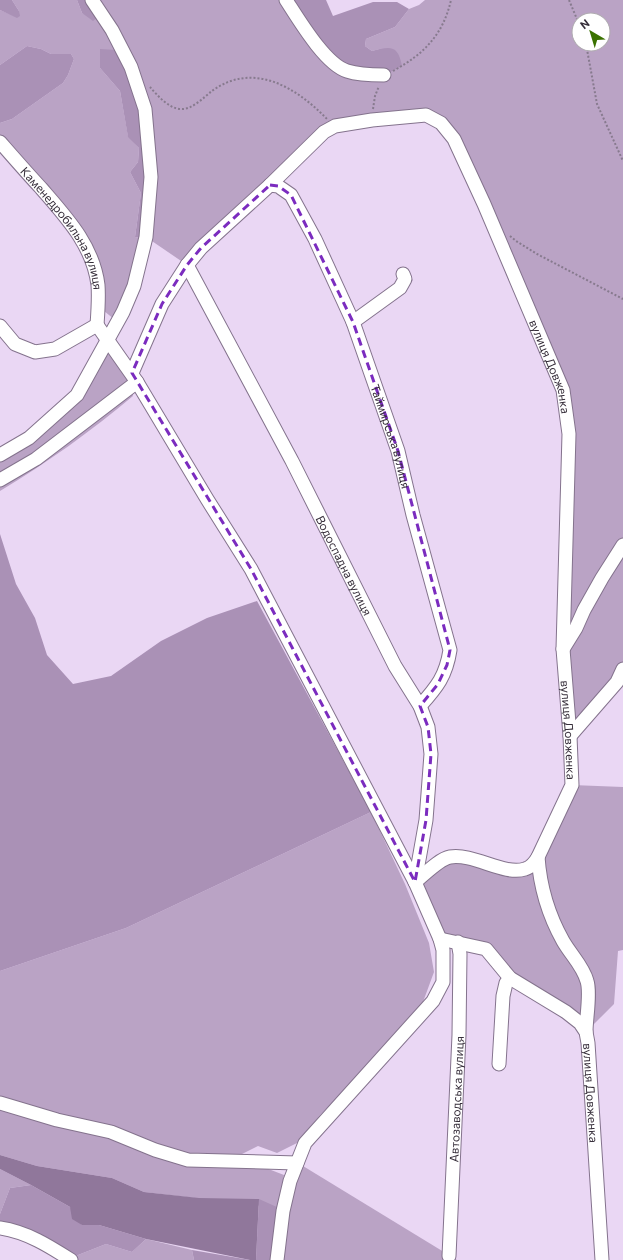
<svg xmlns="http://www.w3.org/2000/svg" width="623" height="1260" viewBox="0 0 623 1260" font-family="Commissioner,sans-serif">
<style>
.green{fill:#baa3c5;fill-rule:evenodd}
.forest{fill:#aa91b6}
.water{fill:#90779b}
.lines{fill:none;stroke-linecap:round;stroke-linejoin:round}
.minor-casing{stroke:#84738d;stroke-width:15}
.path{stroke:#877a8e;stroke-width:2;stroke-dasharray:2 2;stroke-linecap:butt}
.minor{stroke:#fff;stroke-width:13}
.marked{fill:none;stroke:#7b2cbf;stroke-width:3;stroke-dasharray:8 5;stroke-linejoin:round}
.labels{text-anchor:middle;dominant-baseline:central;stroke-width:3;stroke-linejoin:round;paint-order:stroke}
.street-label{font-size:12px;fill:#362e3a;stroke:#fff}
</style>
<rect width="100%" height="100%" fill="#ead7f4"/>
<g class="green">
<polygon points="12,0 77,0 82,13 97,18 116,50 100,68 120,91 128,136 139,148 138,162 130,172 141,193 135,237 141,238 131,285 114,319 104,311 97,270 0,137 0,123 12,119 63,83 68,75 74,59 71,54 51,54 41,49 27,46 0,65 0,10 17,17 19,11"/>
<path d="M 92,0 L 286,0 L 333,63 L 384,48 L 372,51 L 365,46 L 366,39 L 395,27 L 409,9 L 419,5 L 425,0 L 623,0 L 623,669 L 570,736 L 563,390 L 454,139 L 426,115 L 334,126 L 187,265 L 146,237 L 145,109 ZM 579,20 L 603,20 L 603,44 L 579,44 Z"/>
<path d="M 107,350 L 127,377 L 133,396 C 91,431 47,463 0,491 L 0,460 L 30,442 Z"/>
<polygon points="572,785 623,787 623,950 618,951 614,1004 586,1032 510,978 486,949 440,939 415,882 448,857 526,869"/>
<polygon points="371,812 405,884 429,943 434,972 423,1002 399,1030 364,1070 321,1114 297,1143 277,1153 258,1146 240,1155 242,1166 258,1165 284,1175 279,1208 144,1192 112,1178 37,1166 0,1155 0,971 126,928"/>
<polygon points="303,1166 457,1260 282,1260 287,1212 295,1183"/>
<polygon points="0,1169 31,1185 10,1188 0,1214"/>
<polygon points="146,1239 192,1250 194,1260 78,1260 73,1257 106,1244 132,1252"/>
</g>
<g class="forest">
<polygon points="0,0 12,0 19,11 20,16 17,18 0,10"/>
<polygon points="77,0 85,0 97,18 93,21 82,13"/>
<path d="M 286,0 L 326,0 L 333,16 L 373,2 L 397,2 L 409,9 L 395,27 L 366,39 L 365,46 L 372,51 C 391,46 398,45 402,66 L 384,75 L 346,71 Z"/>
<polygon points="27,46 41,49 51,54 71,54 74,59 68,75 63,83 12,119 0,123 0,65"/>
<polygon points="100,49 116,50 124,67 141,109 147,178 141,238 135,237 141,193 130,172 138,162 139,148 128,137 120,91 100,68"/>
<polygon points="0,534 16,584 35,618 47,655 73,684 111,676 161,641 207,618 257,601 371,812 126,928 0,971"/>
<polygon points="31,1185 70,1207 82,1225 99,1225 146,1239 132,1252 106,1244 73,1257 0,1223 0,1214 10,1188"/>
<polygon points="259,1199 279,1208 272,1260 256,1260"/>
<polygon points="192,1250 250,1260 194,1260"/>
</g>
<polygon class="water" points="0,1155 37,1166 112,1178 144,1192 199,1198 259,1199 256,1260 250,1260 146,1239 99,1225 82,1225 72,1219 70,1207 31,1185 0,1169"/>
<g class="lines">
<g class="minor-casing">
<g id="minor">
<path d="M 286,0 C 299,20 325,64 347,71 C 359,75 372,75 384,75"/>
<path id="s1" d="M 0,142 C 14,158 27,173 41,188 C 66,217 93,245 98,285 C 99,298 98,311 97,325"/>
<path id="s2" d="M 270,185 L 278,186 L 291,195 L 315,239 L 353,322 L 398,451 L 413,515 L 450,650 C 446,676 437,687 420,706"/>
<path id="s3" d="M 187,265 L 292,461 L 395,666 L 420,706 L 428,727 L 431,754 L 426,820 L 415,882"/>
<polyline points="353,322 400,288 405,279 403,274"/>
<polyline points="97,325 137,382 207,499 251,569 415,882 440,939 443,950 443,982 433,1001 305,1143 290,1181 283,1211 277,1260"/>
<polyline points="0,326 15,344 35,352 55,349 97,325"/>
<path id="s4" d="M 132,373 L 162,304 L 187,265 L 201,248 L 270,185 L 324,132 L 335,126 L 372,120 L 426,115 L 441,123 L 454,139 L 484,204 L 563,390 L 569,434 L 563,649 L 570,736 L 572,785 L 538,857 C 535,862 532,867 525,869 C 504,876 474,853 450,857 C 439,859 424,875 415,882"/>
<polyline points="0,455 29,438 77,395 123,312 134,286 146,237 151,177 145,109 131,67 112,30 92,0"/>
<polyline points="0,480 36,459 137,382"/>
<polyline points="563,649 576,628 584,610 602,578 623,545"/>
<polyline points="570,736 617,682 623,669"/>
<path d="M 538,857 C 540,886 549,916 563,941 C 571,955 583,966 587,981 C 591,993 586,1018 586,1032"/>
<path id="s5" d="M 440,939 L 486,949 L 510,978 L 566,1012 L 580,1023 L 586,1032 L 588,1043 L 602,1260"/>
<polyline points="499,1064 503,996 506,983 510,978"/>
<polyline points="0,1103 57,1120 111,1132 155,1150 188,1160 297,1163"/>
<path d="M 0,1228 C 27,1232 49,1246 71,1260"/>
<path id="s6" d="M 449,1256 L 459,1035 L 460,954 L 458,942"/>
</g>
</g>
<g class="path">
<polyline points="569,0 579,24"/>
<polyline points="586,44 597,104 623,161"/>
<path d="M 393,71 C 424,54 443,35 451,0"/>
<path d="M 150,87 C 157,95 169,109 181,109 C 192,110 204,97 212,91 C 253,61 296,87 327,119"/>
<polyline points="373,109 375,96 379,86"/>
<polyline points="510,236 516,241 537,254 623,299"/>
</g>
<use href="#minor" class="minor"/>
</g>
<path class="marked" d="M 270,185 L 278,186 L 291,195 L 353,322 L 398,451 L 450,650 L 447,665 L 438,684 L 420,706 L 428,727 L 431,754 L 426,820 L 415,882 L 251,569 L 132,373 L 162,304 L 187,265 L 201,248 Z"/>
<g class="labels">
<g class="street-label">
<text stroke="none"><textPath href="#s1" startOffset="108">Каменедробильна вулиця</textPath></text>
<text stroke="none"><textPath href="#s4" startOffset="702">вулиця Довженка</textPath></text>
<text stroke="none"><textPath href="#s2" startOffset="286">Таймирська вулиця</textPath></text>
<text stroke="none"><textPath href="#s3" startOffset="339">Водоспадна вулиця</textPath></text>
<text stroke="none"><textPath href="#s4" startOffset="1069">вулиця Довженка</textPath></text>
<text stroke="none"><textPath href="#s5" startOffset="240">вулиця Довженка</textPath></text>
<text stroke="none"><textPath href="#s6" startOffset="157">Автозаводська вулиця</textPath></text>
</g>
</g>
<g transform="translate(591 32) rotate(322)"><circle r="19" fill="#ffffff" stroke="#afabb0"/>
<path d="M0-3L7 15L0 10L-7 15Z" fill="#3a7200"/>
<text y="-6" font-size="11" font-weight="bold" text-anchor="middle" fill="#362e3a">N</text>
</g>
</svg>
